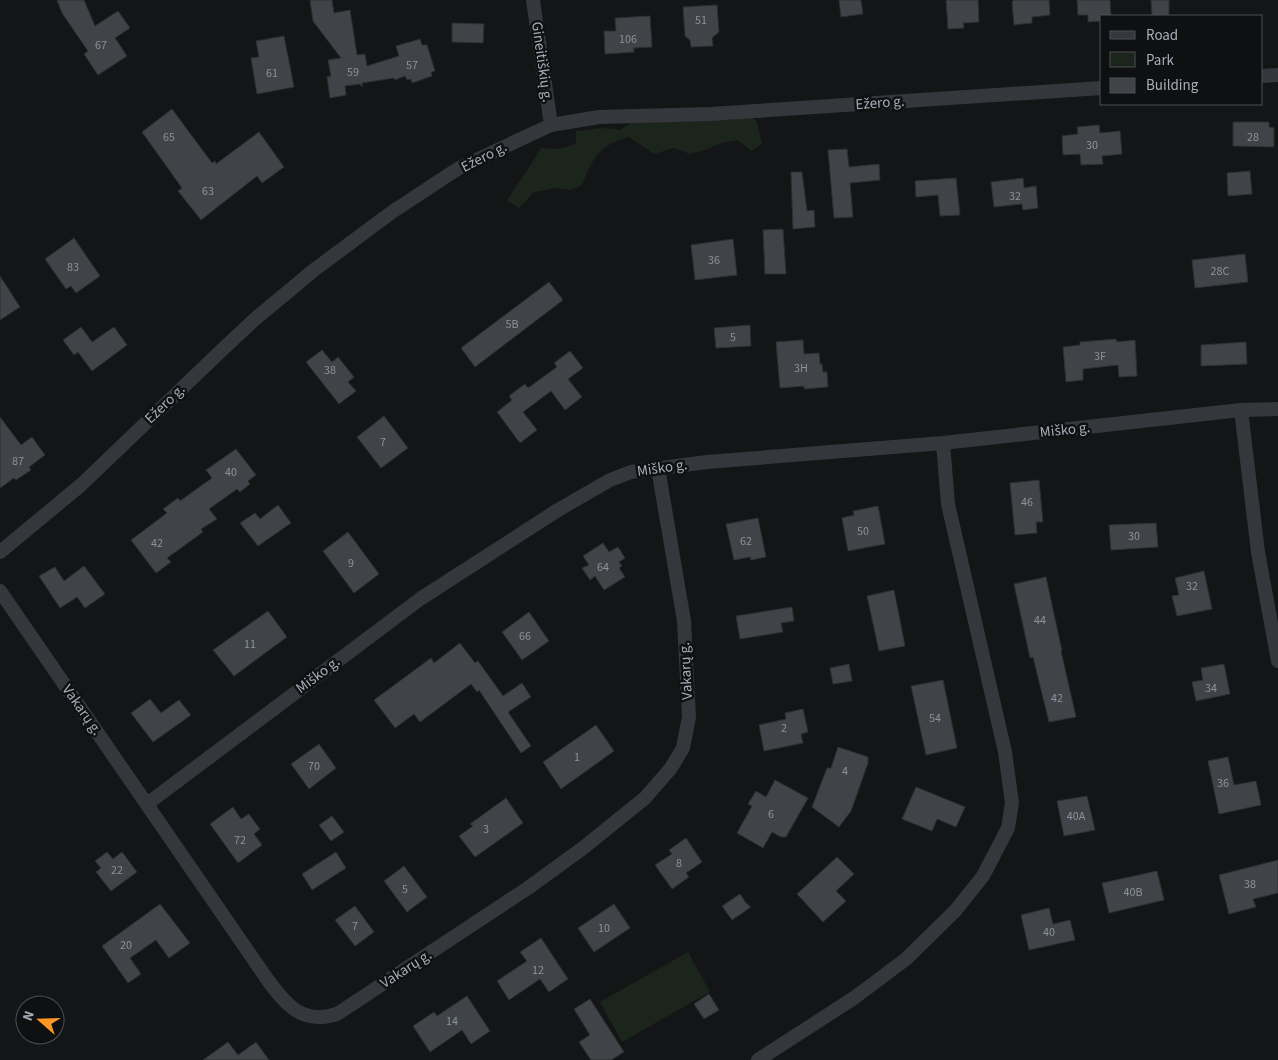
<svg xmlns="http://www.w3.org/2000/svg" width="1278" height="1060" viewBox="0 0 1278 1060" font-family="'Source Sans 3',sans-serif">
<style>
.green{fill:#1c251c}
.building{fill:#404347;stroke:#2e2f33}
.lines{fill:none;stroke-linecap:round;stroke-linejoin:round}
.street{stroke:#35373c;stroke-width:14}
.labels{text-anchor:middle;dominant-baseline:central;stroke-width:5;stroke-linejoin:round;paint-order:stroke}
.number-label{font-size:12px;fill:#8c939c}
.street-label{font-size:15px;fill:#a5aeb8;stroke:#0f1012}
</style>
<rect width="100%" height="100%" fill="#141517"/>
<g class="green">
<path d="M 751,116 L 757,122 L 762,144 L 751,151 L 738,140 L 722,143 L 705,150 L 690,154 L 674,148 L 654,154 L 629,137 C 599,145 593,158 582,185 L 571,190 L 556,188 L 534,192 L 519,208 L 507,200 L 530,166 L 541,148 L 559,149 L 576,144 L 576,131 L 602,128 L 620,130 L 633,122 L 707,117 L 731,120 Z"/>
<polygon points="688,952 710,992 622,1042 600,1002"/>
</g>
<g class="building">
<polygon points="57,0 84,0 95,26 118,11 130,28 115,38 127,56 98,75 84,54 88,51 62,13"/>
<polygon points="310,0 332,0 334,13 350,10 357,55 365,54 367,66 399,56 396,46 420,39 422,45 427,45 435,71 431,72 432,76 412,83 411,79 407,80 405,76 395,80 394,78 362,83 362,87 360,84 345,86 346,95 330,98 327,77 331,76 328,60 341,58 313,21"/>
<polygon points="839,0 861,0 863,14 841,17"/>
<polygon points="946,0 978,0 979,22 963,23 964,28 948,29"/>
<polygon points="1014,0 1049,0 1050,15 1032,17 1032,23 1014,25 1012,2"/>
<polygon points="1077,0 1110,0 1111,16 1102,16 1102,21 1088,22 1088,15 1078,15"/>
<polygon points="1151,0 1169,0 1169,15 1152,16"/>
<polygon points="717,5 719,32 712,38 713,46 691,47 690,40 685,36 683,7"/>
<polygon points="650,16 652,47 634,48 634,52 605,54 604,31 616,31 615,18"/>
<polygon points="452,23 484,24 483,43 452,42"/>
<polygon points="284,36 294,87 257,94 251,58 259,57 256,41"/>
<polygon points="172,109 212,163 215,161 216,164 259,132 284,167 262,183 257,176 201,220 178,191 182,188 142,132"/>
<polygon points="1233,122 1269,122 1269,127 1274,128 1274,147 1233,146"/>
<polygon points="1099,125 1100,133 1120,131 1122,154 1102,156 1103,164 1081,165 1080,154 1063,155 1062,136 1078,134 1077,127"/>
<polygon points="847,149 849,167 879,164 880,180 850,183 853,217 834,218 828,150"/>
<polygon points="1250,171 1252,194 1228,196 1227,173"/>
<polygon points="791,172 802,172 807,211 814,210 815,227 793,229"/>
<polygon points="956,178 960,215 940,216 938,195 916,197 915,181"/>
<polygon points="1023,178 1024,188 1036,186 1038,208 1023,210 1022,204 994,207 991,182"/>
<polygon points="783,229 786,274 765,274 763,230"/>
<polygon points="74,238 100,276 76,293 71,286 66,289 45,259"/>
<polygon points="733,239 737,275 695,280 691,245"/>
<polygon points="1245,254 1248,282 1195,288 1192,260"/>
<polygon points="0,276 20,307 0,320"/>
<polygon points="549,282 563,300 475,367 461,348"/>
<polygon points="750,325 751,346 716,348 714,328"/>
<polygon points="81,327 92,342 114,327 127,345 92,371 78,352 74,355 63,340"/>
<polygon points="1116,339 1117,342 1135,340 1137,376 1119,377 1118,365 1083,369 1083,380 1066,382 1063,347 1080,345 1080,342"/>
<polygon points="803,340 804,354 819,353 820,364 822,364 823,372 827,372 828,387 804,389 804,386 780,388 776,342"/>
<polygon points="1246,342 1247,364 1201,366 1201,345"/>
<polygon points="322,350 332,362 338,357 354,377 348,382 356,391 339,404 306,362"/>
<polygon points="570,351 583,368 568,379 582,397 565,410 551,391 523,412 537,430 520,443 497,412 512,400 509,396 525,384 528,388 557,367 554,363"/>
<polygon points="384,416 408,448 381,468 357,437"/>
<polygon points="0,417 21,445 32,437 45,455 29,467 31,470 16,480 14,478 0,488"/>
<polygon points="236,449 256,475 248,481 250,484 240,492 237,489 209,509 217,519 201,529 203,532 167,558 171,562 156,573 131,540 167,513 163,509 178,498 180,501 212,478 206,470"/>
<polygon points="1039,480 1043,522 1036,522 1037,533 1015,535 1010,483"/>
<polygon points="278,505 291,523 258,546 240,523 255,513 260,519"/>
<polygon points="878,506 885,544 848,551 842,518 854,515 853,511"/>
<polygon points="758,518 766,557 751,560 750,557 734,560 726,524"/>
<polygon points="1156,523 1158,547 1111,550 1109,525"/>
<polygon points="348,532 379,574 354,593 323,551"/>
<polygon points="603,543 609,552 618,547 625,558 619,562 622,566 619,568 625,577 604,590 595,576 590,580 582,568 589,565 583,556"/>
<polygon points="84,566 105,594 85,608 77,597 60,608 39,576 55,567 64,581"/>
<polygon points="1204,571 1212,609 1177,616 1172,596 1179,595 1175,578"/>
<polygon points="1046,577 1062,651 1061,651 1076,717 1049,722 1033,657 1030,658 1014,584"/>
<polygon points="894,590 905,646 879,651 867,596"/>
<polygon points="792,607 794,621 781,623 783,632 740,639 736,616"/>
<polygon points="268,611 287,637 234,676 213,650"/>
<polygon points="529,612 549,641 522,660 502,632"/>
<polygon points="460,643 475,663 478,661 503,696 522,683 531,697 508,712 531,746 521,753 479,690 477,692 471,684 420,722 414,714 395,728 374,700 431,658 434,663"/>
<polygon points="849,664 852,681 833,684 830,668"/>
<polygon points="1224,664 1230,694 1196,701 1192,682 1203,680 1201,668"/>
<polygon points="943,680 957,748 926,755 911,686"/>
<polygon points="150,699 161,713 179,700 191,715 153,742 131,713"/>
<polygon points="803,709 808,732 801,734 803,743 764,751 759,725 786,719 785,713"/>
<polygon points="596,725 614,751 561,789 543,762"/>
<polygon points="319,744 336,768 309,789 291,764"/>
<polygon points="838,747 868,757 868,763 851,811 839,827 812,807 827,768 831,768"/>
<polygon points="1228,757 1234,785 1256,781 1261,805 1219,814 1208,761"/>
<polygon points="775,780 808,798 786,837 781,837 772,832 763,848 737,833 752,806 748,804 756,791 766,797"/>
<polygon points="916,787 965,807 956,827 937,819 932,831 902,819"/>
<polygon points="1087,796 1095,830 1064,836 1057,801"/>
<polygon points="506,798 523,823 475,857 459,836 473,826 470,824"/>
<polygon points="233,807 241,819 249,814 260,829 254,834 262,845 238,863 210,824"/>
<polygon points="332,816 344,832 331,841 319,825"/>
<polygon points="686,838 702,862 686,873 689,877 672,889 655,865 672,854 669,850"/>
<polygon points="107,852 113,859 122,852 137,872 111,891 96,872 101,868 95,861"/>
<polygon points="336,852 346,868 312,890 302,874"/>
<polygon points="837,857 854,874 836,891 846,901 823,922 797,894"/>
<polygon points="1278,860 1278,893 1253,899 1256,907 1229,914 1219,875"/>
<polygon points="404,866 427,897 407,912 384,881"/>
<polygon points="1157,871 1164,900 1109,913 1102,883"/>
<polygon points="740,894 746,903 751,907 732,920 722,906"/>
<polygon points="160,904 190,943 169,958 156,940 130,958 141,974 128,983 102,946"/>
<polygon points="614,904 630,928 594,952 578,928"/>
<polygon points="355,906 374,932 355,946 335,920"/>
<polygon points="1049,908 1053,924 1070,920 1075,940 1029,950 1021,915"/>
<polygon points="541,938 568,979 549,992 540,979 509,1000 497,981 527,961 520,952"/>
<polygon points="709,994 719,1010 704,1019 694,1004"/>
<polygon points="467,996 490,1031 471,1044 462,1030 430,1052 413,1026 434,1012 437,1016"/>
<polygon points="590,999 624,1052 611,1060 591,1060 579,1042 590,1035 574,1009"/>
<polygon points="228,1042 238,1055 256,1042 269,1060 203,1060"/>
</g>
<g class="lines">
<g class="street">
<polyline points="533,0 551,125"/>
<polyline points="1262,76 1278,75"/>
<polyline points="1241,410 1258,552 1278,661"/>
<polyline points="0,552 81,485 224,348 255,319 314,270 392,212 459,168 551,125 599,117 710,114 1102,88"/>
<path d="M 0,591 L 267,979 C 286,1005 302,1025 337,1014 L 528,888 L 583,848 L 645,798 L 671,768 L 683,748 L 689,717 L 684,621 L 658,468"/>
<polyline points="147,804 420,599 558,510 610,480 631,472 707,462 943,443 1241,410 1278,409"/>
<polyline points="758,1060 854,998 906,959 955,911 983,876 1008,828 1012,803 1005,752 948,504 943,443"/>
</g>
</g>
<g class="labels">
<g class="number-label">
<text x="701" y="20">51</text>
<text x="628" y="39">106</text>
<text x="101" y="45">67</text>
<text x="412" y="65">57</text>
<text x="353" y="72">59</text>
<text x="272" y="73">61</text>
<text x="169" y="137">65</text>
<text x="1253" y="137">28</text>
<text x="1092" y="145">30</text>
<text x="208" y="191">63</text>
<text x="1015" y="196">32</text>
<text x="714" y="260">36</text>
<text x="73" y="267">83</text>
<text x="1220" y="271">28C</text>
<text x="512" y="324">5B</text>
<text x="733" y="337">5</text>
<text x="1100" y="356">3F</text>
<text x="801" y="368">3H</text>
<text x="330" y="370">38</text>
<text x="383" y="442">7</text>
<text x="18" y="461">87</text>
<text x="231" y="472">40</text>
<text x="1027" y="502">46</text>
<text x="863" y="531">50</text>
<text x="1134" y="536">30</text>
<text x="746" y="541">62</text>
<text x="157" y="543">42</text>
<text x="351" y="563">9</text>
<text x="603" y="567">64</text>
<text x="1192" y="586">32</text>
<text x="1040" y="620">44</text>
<text x="525" y="636">66</text>
<text x="250" y="644">11</text>
<text x="1211" y="688">34</text>
<text x="1057" y="698">42</text>
<text x="935" y="718">54</text>
<text x="784" y="728">2</text>
<text x="577" y="757">1</text>
<text x="314" y="766">70</text>
<text x="845" y="771">4</text>
<text x="1223" y="783">36</text>
<text x="771" y="814">6</text>
<text x="1076" y="816">40A</text>
<text x="486" y="829">3</text>
<text x="240" y="840">72</text>
<text x="679" y="863">8</text>
<text x="117" y="870">22</text>
<text x="1250" y="884">38</text>
<text x="405" y="889">5</text>
<text x="1133" y="892">40B</text>
<text x="355" y="926">7</text>
<text x="604" y="928">10</text>
<text x="1049" y="932">40</text>
<text x="126" y="945">20</text>
<text x="538" y="970">12</text>
<text x="452" y="1021">14</text>
</g>
<g class="street-label">
<text transform="translate(542 62) rotate(82)">Gineitiškių g.</text>
<text transform="translate(880 103) rotate(-4)">Ežero g.</text>
<text transform="translate(484 157) rotate(-27)">Ežero g.</text>
<text transform="translate(165 404) rotate(-44)">Ežero g.</text>
<text transform="translate(1065 430) rotate(-6)">Miško g.</text>
<text transform="translate(662 468) rotate(-8)">Miško g.</text>
<text transform="translate(686 671) rotate(-93)">Vakarų g.</text>
<text transform="translate(318 675) rotate(-37)">Miško g.</text>
<text transform="translate(82 710) rotate(55)">Vakarų g.</text>
<text transform="translate(406 969) rotate(-33)">Vakarų g.</text>
</g>
</g>
<rect x="1100" y="15" width="162" height="90" fill="#0f1012" stroke="#4b4f54"/>
<rect x="1110" y="31" width="25" height="8" fill="#35373c" stroke="#4b4f54"/>
<text x="1146" y="40" font-size="15" fill="#a5aeb8">Road</text>
<rect x="1110" y="52" width="25" height="15" fill="#1c251c" stroke="#4b4f54"/>
<text x="1146" y="65" font-size="15" fill="#a5aeb8">Park</text>
<rect x="1110" y="78" width="25" height="15" fill="#404347" stroke="#4b4f54"/>
<text x="1146" y="90" font-size="15" fill="#a5aeb8">Building</text>
<g transform="translate(40 1020) rotate(290)"><circle r="24" fill="#0f1012" stroke="#4b4f54"/>
<path d="M0-4L9 19L0 12L-9 19Z" fill="#ff9724"/>
<text y="-8" font-size="14" font-weight="bold" text-anchor="middle" fill="#a5aeb8">N</text>
</g>
</svg>
